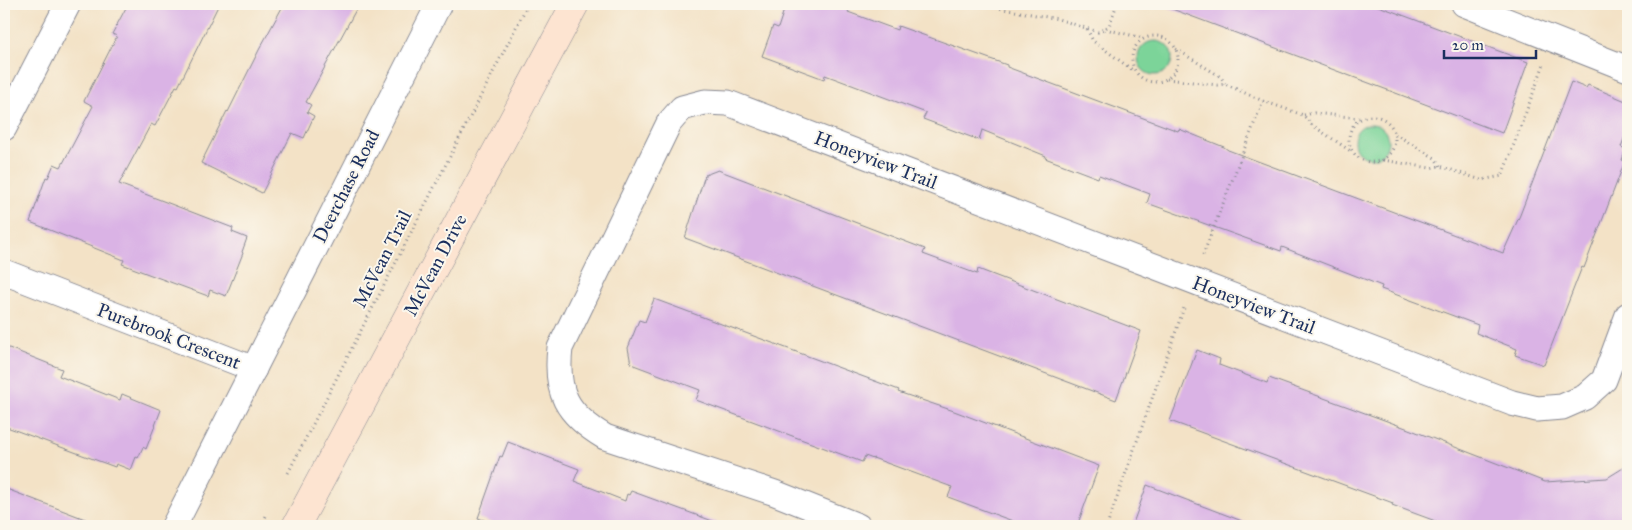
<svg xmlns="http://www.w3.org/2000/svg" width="1632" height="530" viewBox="0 0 1632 530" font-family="'IM FELL Great Primer',serif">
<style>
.green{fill:#7cd499;stroke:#4c827c}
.building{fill:#dab3e5}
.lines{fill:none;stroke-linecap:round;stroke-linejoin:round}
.minor-casing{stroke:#878892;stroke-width:27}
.secondary-casing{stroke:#878892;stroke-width:29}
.path{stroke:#878892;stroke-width:3;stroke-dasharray:1 4;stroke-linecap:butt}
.minor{stroke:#fff;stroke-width:25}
.secondary{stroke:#fde4d1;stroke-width:28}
.labels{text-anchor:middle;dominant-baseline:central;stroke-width:4;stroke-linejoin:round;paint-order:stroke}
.street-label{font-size:19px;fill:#1b2f5e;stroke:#fbf7ec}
</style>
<rect width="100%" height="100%" fill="#fbf7ec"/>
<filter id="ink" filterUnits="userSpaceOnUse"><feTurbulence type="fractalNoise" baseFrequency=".02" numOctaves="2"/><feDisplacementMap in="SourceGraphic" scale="10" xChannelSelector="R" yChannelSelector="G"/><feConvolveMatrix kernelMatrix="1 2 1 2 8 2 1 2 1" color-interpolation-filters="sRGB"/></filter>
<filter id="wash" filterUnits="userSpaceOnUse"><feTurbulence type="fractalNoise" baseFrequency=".0096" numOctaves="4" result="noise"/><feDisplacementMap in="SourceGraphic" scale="20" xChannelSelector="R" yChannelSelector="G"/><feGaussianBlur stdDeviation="1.12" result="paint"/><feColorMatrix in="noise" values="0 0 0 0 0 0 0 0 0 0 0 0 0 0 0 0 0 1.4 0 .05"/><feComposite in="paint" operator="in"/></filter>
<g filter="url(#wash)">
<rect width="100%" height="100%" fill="#f3e2c6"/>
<g class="green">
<circle cx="1155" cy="58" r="17"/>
<circle cx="1371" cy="141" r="17"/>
</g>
<g id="blocks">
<g class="building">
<polygon points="128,4 219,4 178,87 176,86 155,126 151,124 119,184 233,228 232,232 247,238 242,252 243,253 226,296 210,290 208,296 151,275 122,264 124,260 30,222 46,177 48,178 54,164 61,167 93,106 84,101 117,36 112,34"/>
<polygon points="284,4 359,4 306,102 311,105 307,112 314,116 304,138 292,133 262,193 201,163 227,111 228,112 259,50"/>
<polygon points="786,4 852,4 848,12 897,30 898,26 1007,65 1007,67 1178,131 1179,129 1224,147 1228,150 1503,253 1520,215 1571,82 1586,88 1588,85 1628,102 1628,128 1621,147 1626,149 1622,160 1625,161 1584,268 1582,267 1544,365 1515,355 1517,349 1476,333 1478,325 1381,289 1382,286 1282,247 1281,251 1147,203 1150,194 1099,175 1098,178 1045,158 1046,156 982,130 979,140 923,119 926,113 913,108 836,79 825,75 824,79 762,56 773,26 778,28"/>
<polygon points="1165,4 1373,4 1528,62 1502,133 1164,6"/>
<polygon points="718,170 925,249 923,254 977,274 978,269 1141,331 1116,400 685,238 705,175"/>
<polygon points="654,299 899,390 898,392 954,411 1099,466 1077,526 1026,526 948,497 952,487 873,458 873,459 865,456 862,462 696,400 700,390 631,364 628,348 639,320 645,322"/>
<polygon points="4,346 62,369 59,376 120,400 122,394 161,410 146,449 143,447 138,458 136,457 131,470 116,464 115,467 4,426"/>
<polygon points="1197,350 1220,359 1219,365 1267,383 1269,378 1406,428 1545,482 1607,478 1628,465 1628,526 1449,526 1392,505 1393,503 1170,421"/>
<polygon points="508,442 579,469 574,481 625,501 627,494 629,495 631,491 718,523 717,526 501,526 478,518 500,456 502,457"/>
<polygon points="1147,485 1250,524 1250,526 1132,526"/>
<polygon points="4,488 98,524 97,526 4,526"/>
</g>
</g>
</g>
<g filter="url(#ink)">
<use href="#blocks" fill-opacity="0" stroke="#878892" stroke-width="1"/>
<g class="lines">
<g class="minor-casing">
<g id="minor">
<polyline points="1464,4 1628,69"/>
<polyline points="4,128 68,4"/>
<polyline points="4,272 254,369"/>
<polyline points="174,526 439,4"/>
<path d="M 858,526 L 775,493 L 605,437 C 566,414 555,392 560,348 L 669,123 L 682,108 L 705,102 L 728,103 L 1512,403 L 1537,409 L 1562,407 L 1585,397 L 1604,380 L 1628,315"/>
</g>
</g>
<g class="secondary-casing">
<polyline id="secondary" points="296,526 575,4"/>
</g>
<g class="path">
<polyline points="986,4 998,8 1058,19 1098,32 1109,26 1117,4"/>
<polyline points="1087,29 1093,41 1134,71"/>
<polyline points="1105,29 1143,38"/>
<circle cx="1155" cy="59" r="23"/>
<polyline points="1176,49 1221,77 1225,84"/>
<polyline points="1167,79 1217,85 1225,84 1263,101 1303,115 1312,125 1352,152"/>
<polyline points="1304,115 1314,113 1359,118"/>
<circle cx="1372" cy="139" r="23"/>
<polyline points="1395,134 1435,158 1440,166"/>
<polyline points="1383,160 1430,168 1440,166 1481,180 1502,176 1544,64"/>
<polyline points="1203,255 1263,101"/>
<polyline points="288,473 528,4"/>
<polyline points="261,526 267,514"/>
<polyline points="1107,526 1184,308"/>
</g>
<use href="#minor" class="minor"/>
<use href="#secondary" class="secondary"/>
</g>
</g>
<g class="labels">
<g class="street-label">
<text transform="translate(876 160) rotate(21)">Honeyview Trail</text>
<text transform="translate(346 186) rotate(-63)">Deerchase Road</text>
<text transform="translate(382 259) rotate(-63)">McVean Trail</text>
<text transform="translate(435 265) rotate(-62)">McVean Drive</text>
<text transform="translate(1254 305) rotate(21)">Honeyview Trail</text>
<text transform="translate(169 336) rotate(21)">Purebrook Crescent</text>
</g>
</g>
<rect width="1632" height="530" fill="none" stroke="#fbf7ec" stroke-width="20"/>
<path d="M1444 50v8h92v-8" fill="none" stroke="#1b2f5e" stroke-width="2.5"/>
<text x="1452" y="50" font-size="15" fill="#1b2f5e" stroke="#fbf7ec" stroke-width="4" paint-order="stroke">20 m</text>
</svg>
